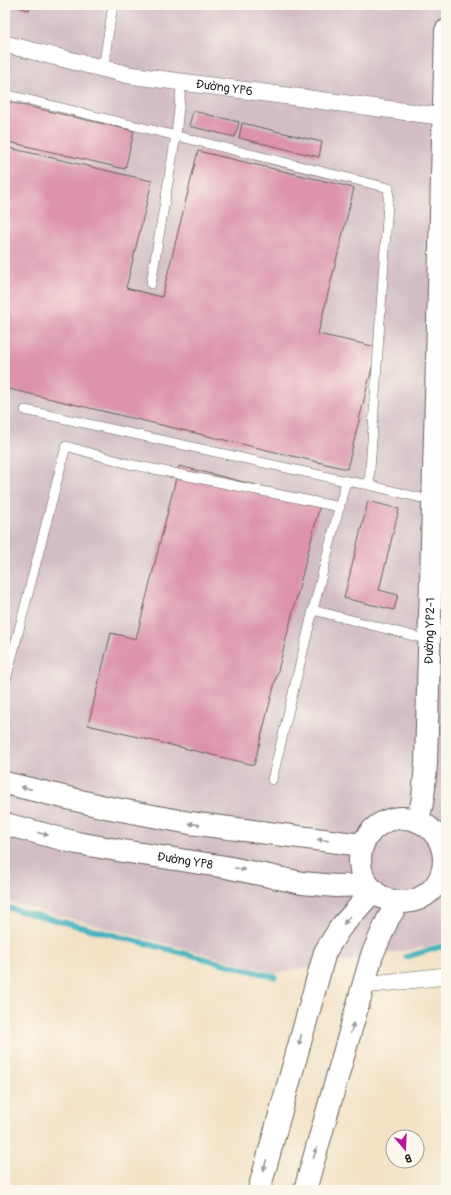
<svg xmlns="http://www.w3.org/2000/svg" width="451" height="1195" viewBox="0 0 451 1195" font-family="Pangolin,sans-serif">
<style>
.industrial{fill:#d2bdc5}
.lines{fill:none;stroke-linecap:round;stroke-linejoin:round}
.stream{stroke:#44b2c0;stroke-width:5.5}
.building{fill:#dc92ac}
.lane-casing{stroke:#676158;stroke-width:10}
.street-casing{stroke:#676158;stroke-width:18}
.secondary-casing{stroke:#676158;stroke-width:24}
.lane{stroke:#fff;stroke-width:9}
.street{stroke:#fff;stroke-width:17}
.secondary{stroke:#fff;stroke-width:22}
.oneway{fill:#999}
.labels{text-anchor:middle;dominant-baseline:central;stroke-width:3.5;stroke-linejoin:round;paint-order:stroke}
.street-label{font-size:12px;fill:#1c1c1c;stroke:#fbf7ec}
</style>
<rect width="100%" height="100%" fill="#fbf7ec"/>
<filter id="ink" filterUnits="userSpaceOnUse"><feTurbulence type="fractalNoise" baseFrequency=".025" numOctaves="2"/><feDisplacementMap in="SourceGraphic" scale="8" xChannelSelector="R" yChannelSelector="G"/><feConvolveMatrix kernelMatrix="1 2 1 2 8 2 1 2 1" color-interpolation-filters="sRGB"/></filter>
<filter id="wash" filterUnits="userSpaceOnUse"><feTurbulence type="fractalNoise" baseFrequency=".012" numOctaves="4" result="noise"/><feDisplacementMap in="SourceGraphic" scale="16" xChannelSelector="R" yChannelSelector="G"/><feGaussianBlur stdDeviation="0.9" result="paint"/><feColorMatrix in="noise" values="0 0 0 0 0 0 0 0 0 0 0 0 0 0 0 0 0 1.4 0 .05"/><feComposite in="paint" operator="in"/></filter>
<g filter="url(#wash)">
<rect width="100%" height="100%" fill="#f3e2c6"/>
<polygon class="industrial" points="5,5 446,5 446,941 426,947 276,973 5,901"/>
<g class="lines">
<g class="stream">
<polyline points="5,907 275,977"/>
<polyline points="406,957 446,945"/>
</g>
</g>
<g id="blocks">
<g class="building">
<polygon points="10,5 30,5 29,10"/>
<polygon points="5,101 134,131 125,169 5,141"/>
<polygon points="193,111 239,122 235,137 189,126"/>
<polygon points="242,123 322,142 319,157 239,138"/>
<polygon points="5,147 152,181 126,288 162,297 198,151 354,188 318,334 377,347 347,469 5,388"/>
<polygon points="179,466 321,501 254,765 88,725 111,633 136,639"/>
<polygon points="368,501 399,509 379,590 398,595 394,610 344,598"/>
</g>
</g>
</g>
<g filter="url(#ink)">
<use href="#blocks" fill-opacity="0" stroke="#676158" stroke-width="1"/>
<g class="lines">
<g class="lane-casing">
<g id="lane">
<polyline points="103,68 113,5"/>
<polyline points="5,94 389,188 369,485"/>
<polyline points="151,284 176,135 182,80"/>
<polyline points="25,410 346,481 369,485 433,501"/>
<polyline points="313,610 429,640"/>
<polyline points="5,684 66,446 129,464 340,507"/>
<polyline points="272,780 313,610 346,481"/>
</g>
</g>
<g class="street-casing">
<g id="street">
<path id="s1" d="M 5,44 L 129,75 L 446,117"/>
<polyline points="364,985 446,976"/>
</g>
</g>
<g class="secondary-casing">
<g id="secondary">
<polyline points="5,783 105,807 190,823 362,845"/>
<circle cx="402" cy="860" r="42"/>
<path id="s2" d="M 418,821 L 423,798 L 426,763 L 446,31"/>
<path id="s3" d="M 5,824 L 77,843 L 123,851 L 226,867 L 302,883 L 336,886 L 367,885"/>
<polyline points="259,1190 325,952 340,928 373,891"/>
<polyline points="305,1190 372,955 388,919 398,903"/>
</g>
</g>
<use href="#lane" class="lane"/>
<use href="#street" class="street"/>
<use href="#secondary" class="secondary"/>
</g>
<defs><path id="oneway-solid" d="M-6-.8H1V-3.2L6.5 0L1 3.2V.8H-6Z"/></defs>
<g class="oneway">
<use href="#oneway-solid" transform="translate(26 788) rotate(-167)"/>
<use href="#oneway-solid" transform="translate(194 824) rotate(-172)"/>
<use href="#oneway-solid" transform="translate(43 834) rotate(14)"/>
<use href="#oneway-solid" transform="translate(323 840) rotate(-173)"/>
<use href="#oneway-solid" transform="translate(240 869) rotate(12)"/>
<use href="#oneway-solid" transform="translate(347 920) rotate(129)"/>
<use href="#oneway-solid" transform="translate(352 1028) rotate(-74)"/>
<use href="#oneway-solid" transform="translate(300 1040) rotate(105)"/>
<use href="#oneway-solid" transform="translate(315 1153) rotate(-74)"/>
<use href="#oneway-solid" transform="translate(265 1165) rotate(105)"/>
</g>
</g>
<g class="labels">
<g class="street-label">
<text stroke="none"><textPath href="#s1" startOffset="224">Đường YP6</textPath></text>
<text stroke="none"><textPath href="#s2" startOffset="191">Đường YP2-1</textPath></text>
<text stroke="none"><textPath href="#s3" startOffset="184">Đường YP8</textPath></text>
</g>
</g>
<rect width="451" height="1195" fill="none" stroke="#fbf7ec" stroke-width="20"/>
<g transform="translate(405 1149) rotate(161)"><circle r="19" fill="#fbf7ec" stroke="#a29f99"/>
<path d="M0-3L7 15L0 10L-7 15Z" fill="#b5179e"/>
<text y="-6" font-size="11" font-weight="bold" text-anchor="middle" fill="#1c1c1c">B</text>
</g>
</svg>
